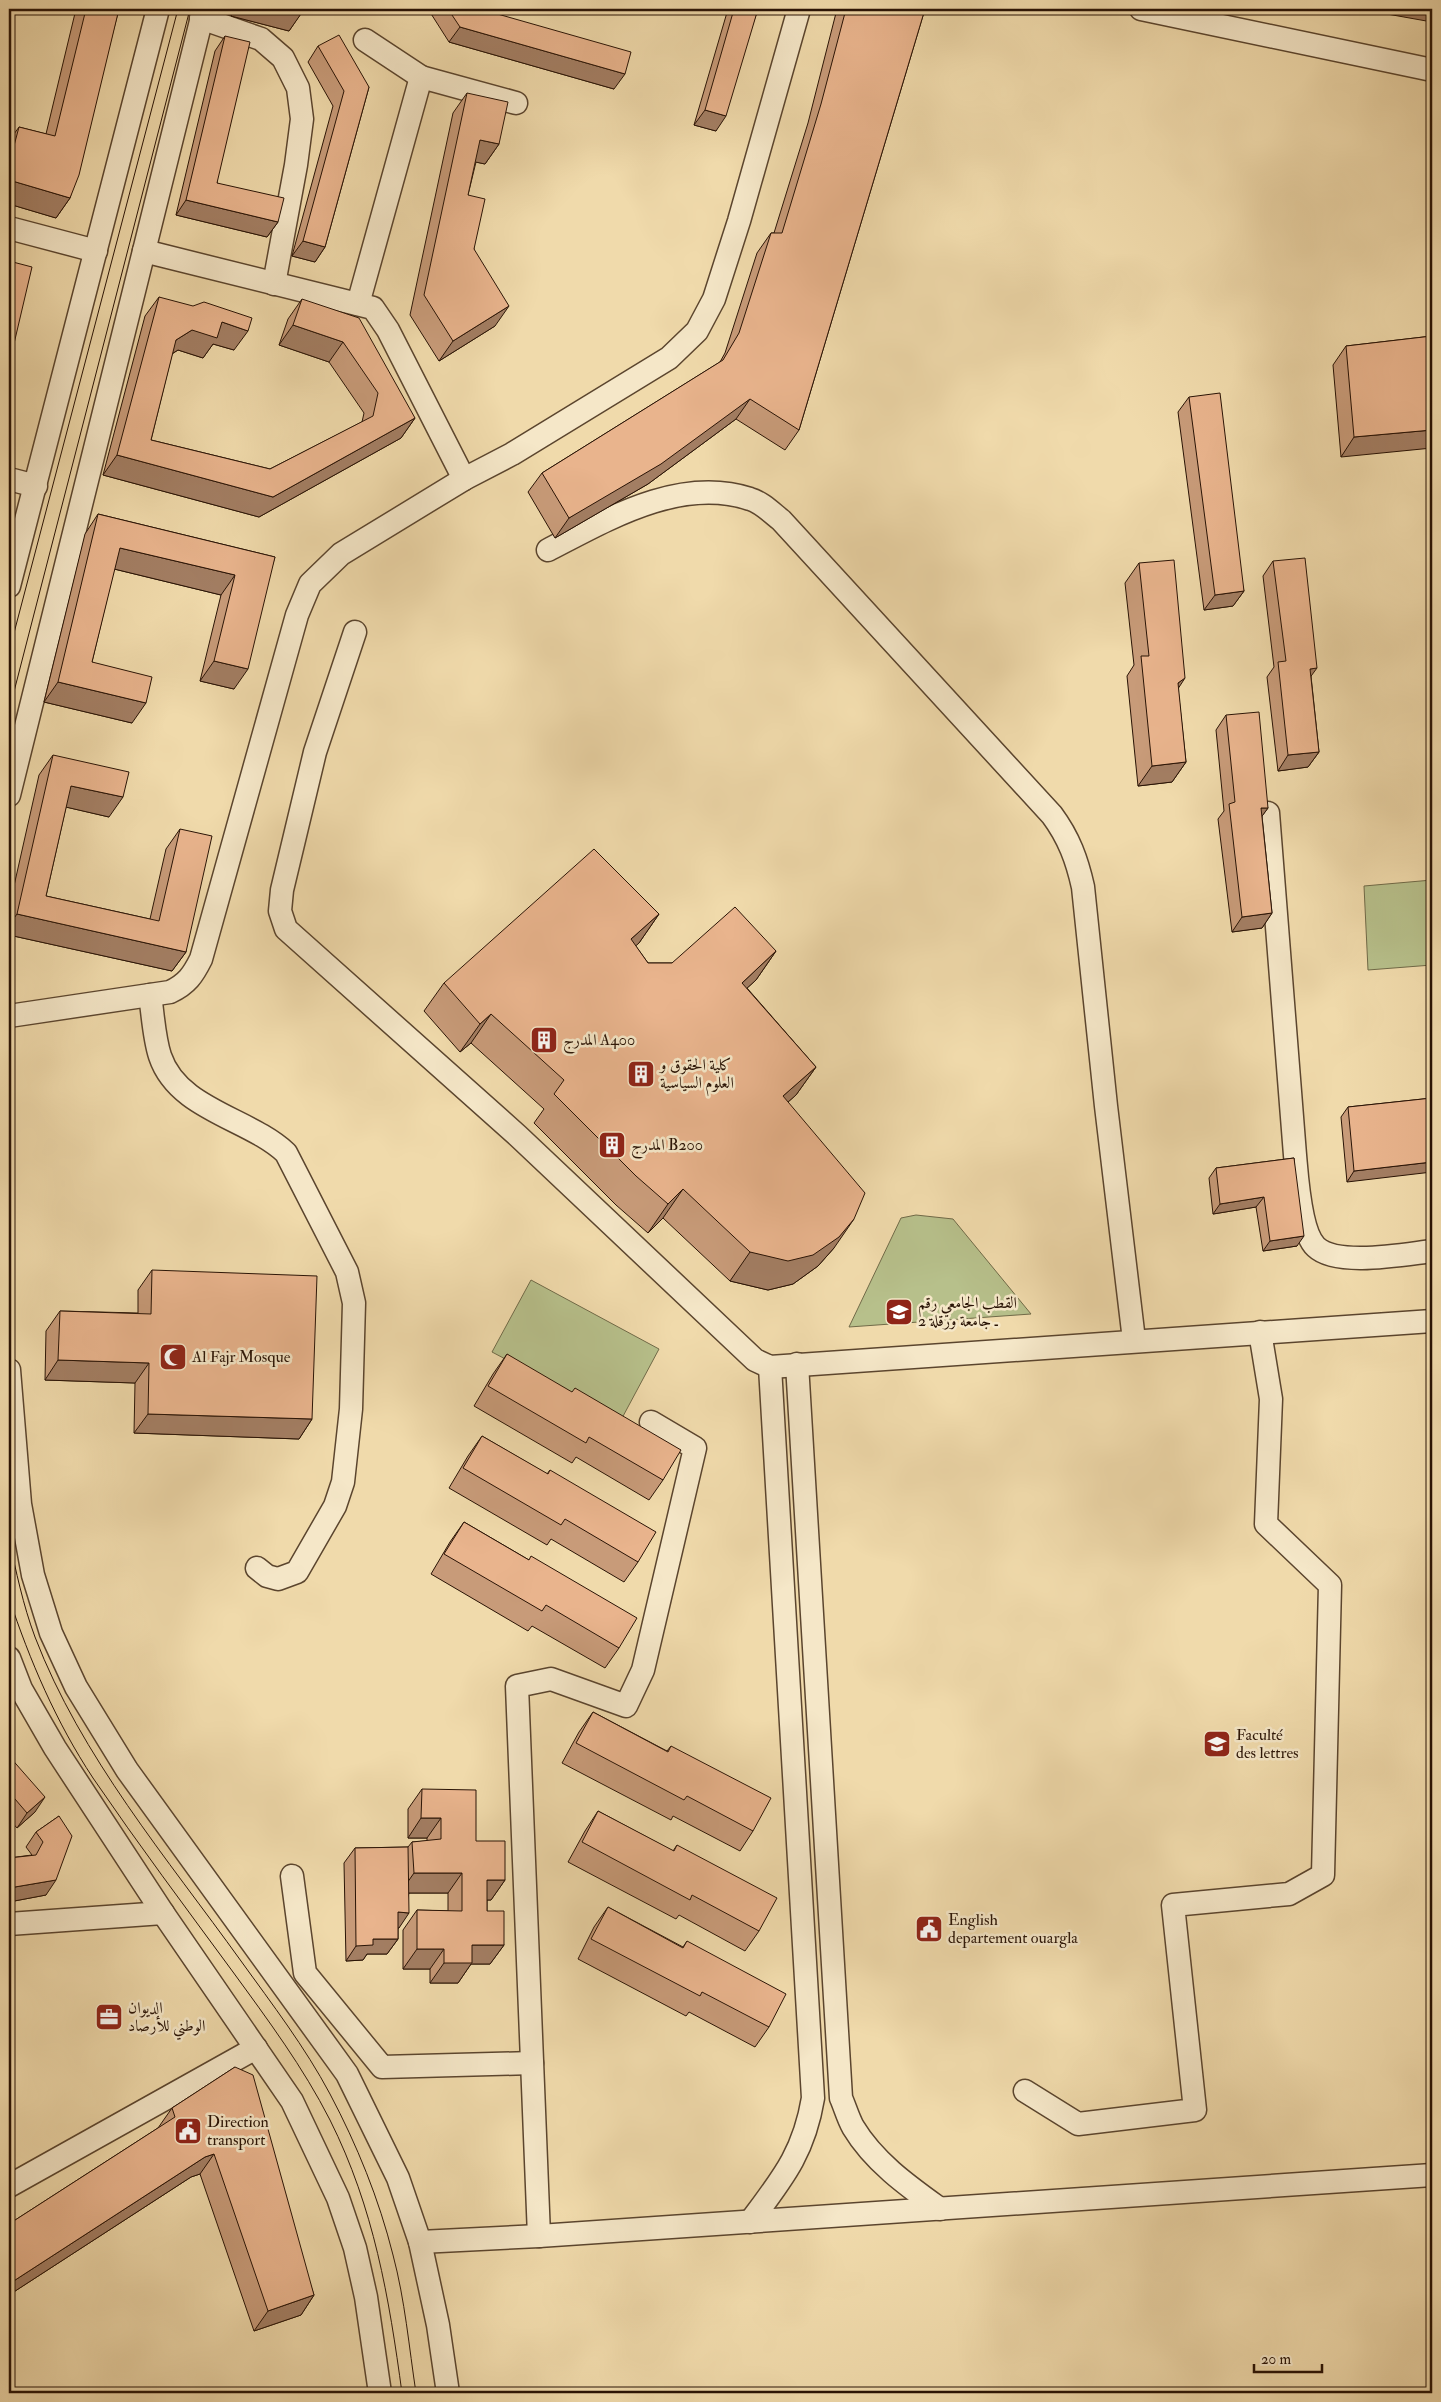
<svg xmlns="http://www.w3.org/2000/svg" width="1441" height="2402" viewBox="0 0 1441 2402" font-family="'IM FELL Double Pica',Amiri,serif">
<style>
.green{fill:#b7c08b;stroke:#706a48}
.lines{fill:none;stroke-linecap:round;stroke-linejoin:round}
.minor-casing{stroke:#5b452e;stroke-width:25}
.minor{stroke:#f5e7c8;stroke-width:22}
.tram{stroke:#291305;stroke-width:1}
.wall{fill:#c89b79;stroke:#291305}
.shaded-wall{fill:#a37e63;stroke:#291305}
.building{fill:#e9b48d;stroke:#291305}
.labels{text-anchor:middle;dominant-baseline:central;stroke-width:5;stroke-linejoin:round;paint-order:stroke}
.poi-label{font-size:16px;fill:#291305;stroke:#f5e7c8;text-anchor:start}
</style>
<rect width="100%" height="100%" fill="#f0daab"/>
<filter id="stains"><feTurbulence type="fractalNoise" baseFrequency=".004" numOctaves="4"/><feColorMatrix values="0 0 0 0 .2 0 0 0 0 .09 0 0 0 0 .02 0 0 0 .5 -.17"/></filter>
<radialGradient id="worn" r=".72"><stop offset=".6" stop-color="#630" stop-opacity="0"/><stop offset="1" stop-color="#630" stop-opacity=".3"/></radialGradient>
<g class="green">
<polygon points="1432,880 1432,965 1368,970 1364,886"/>
<polygon points="916,1215 953,1219 1031,1314 849,1327 901,1218"/>
<polygon points="531,1280 659,1349 621,1420 492,1352"/>
</g>
<g class="lines">
<g class="minor-casing">
<g id="minor">
<polyline points="1141,9 1432,70"/>
<polyline points="201,18 261,39 283,58 298,88 302,119 296,165 274,284"/>
<polyline points="365,40 421,77"/>
<polyline points="9,228 96,251"/>
<polyline points="144,251 373,308 388,330 464,479"/>
<polyline points="358,304 421,77 516,103"/>
<polyline points="9,479 36,486"/>
<path d="M 548,550 C 608,519 680,476 750,499 C 761,502 772,513 781,520 L 1052,815 C 1069,838 1077,860 1083,887 L 1106,1106 L 1134,1340"/>
<polyline points="9,586 158,9"/>
<polyline points="355,632 315,752 282,890 280,911 286,929 518,1136 755,1360 770,1367 1432,1321"/>
<polyline points="9,795 204,9"/>
<path d="M 1268,813 L 1295,1155 C 1297,1177 1300,1232 1316,1247 C 1337,1267 1405,1254 1432,1251"/>
<path d="M 150,995 C 153,1015 154,1038 160,1056 C 178,1110 249,1118 286,1153 L 347,1272 L 354,1303 L 351,1409 L 343,1482 L 335,1506 L 297,1572 L 278,1579 L 267,1576 L 257,1568"/>
<path d="M 9,1016 L 170,992 C 187,984 193,975 201,959 L 297,615 L 310,584 L 341,554 L 464,479 L 512,454 L 669,358 L 697,331 L 714,299 L 739,221 L 799,9"/>
<path d="M 797,1364 L 841,2098 C 845,2107 848,2118 853,2127 C 874,2162 908,2186 940,2209"/>
<polyline points="9,1370 20,1504 33,1575 51,1633 76,1687 127,1770 347,2074 398,2178 420,2242 438,2325 448,2393"/>
<polyline points="9,1658 21,1689 55,1748 163,1913 292,2101 338,2198 355,2248 366,2297 380,2393"/>
<polyline points="292,1876 305,1973 382,2067 532,2063"/>
<polyline points="9,1924 163,1913"/>
<polyline points="1025,2091 1078,2124 1195,2110 1173,1905 1289,1894 1323,1875 1330,1585 1266,1524 1271,1399 1260,1332"/>
<polyline points="9,2186 256,2048"/>
<path d="M 750,2222 C 782,2179 804,2153 813,2098 L 770,1367"/>
<polyline points="539,2236 517,1686 551,1679 626,1706 643,1670 695,1448 651,1422"/>
<polyline points="420,2242 539,2236 1432,2175"/>
</g>
</g>
<use href="#minor" class="minor"/>
<g class="tram">
<polyline points="9,652 178,9"/>
<polyline points="9,711 190,9"/>
<path d="M 9,1539 C 16,1571 23,1605 35,1637 C 81,1757 167,1858 241,1961 C 272,2004 305,2047 330,2094 C 357,2145 379,2199 393,2255 C 405,2300 409,2347 416,2393"/>
<path d="M 9,1598 C 30,1661 56,1722 93,1778 C 138,1844 186,1908 233,1972 C 268,2020 303,2067 330,2120 C 374,2208 389,2297 402,2393"/>
</g>
</g>
<g class="wall">
<polygon points="76,9 119,9 70,198 56,218 9,204 9,141 19,127 46,134"/>
<polygon points="233,9 304,9 289,31 231,16"/>
<polygon points="428,9 480,9 614,89 449,42"/>
<polygon points="728,9 758,9 716,131 694,125"/>
<polygon points="836,9 925,9 799,430 785,450 736,419 648,484 555,538 528,492 542,473 720,362 725,353 757,253 771,233 774,233 808,123 837,9"/>
<polygon points="225,36 217,183 278,222 267,237 176,215 215,51"/>
<polygon points="318,46 369,87 325,247 315,262 292,256 333,106 308,62"/>
<polygon points="467,93 499,144 485,164 476,162 468,195 474,249 495,326 439,361 410,315 453,113"/>
<polygon points="159,297 234,350 213,344 203,358 178,350 172,354 151,440 270,469 362,422 364,413 329,362 279,345 288,319 302,299 415,418 401,438 259,517 103,475 145,316"/>
<polygon points="1432,336 1341,457 1333,365 1346,346"/>
<polygon points="1189,397 1244,591 1233,606 1204,610 1178,412"/>
<polygon points="98,514 275,557 234,689 200,681 221,595 114,569 92,662 132,723 44,702 85,534"/>
<polygon points="1273,561 1311,676 1319,752 1308,767 1278,771 1267,677 1274,667 1263,576"/>
<polygon points="1139,563 1178,689 1186,762 1172,782 1138,786 1127,676 1134,665 1125,583"/>
<polygon points="1226,715 1268,808 1262,816 1272,913 1262,928 1232,932 1218,819 1224,811 1216,730"/>
<polygon points="53,755 109,817 66,807 46,896 150,919 166,849 180,829 186,952 172,971 9,935 9,908 39,775"/>
<polygon points="659,914 639,943 635,945 648,963 672,963 776,951 756,980 747,988 816,1067 796,1095 788,1102 834,1248 818,1266 793,1284 768,1290 730,1281 663,1218 648,1233 616,1205 534,1123 544,1109 471,1043 460,1052 424,1011 444,983"/>
<polygon points="1432,1098 1347,1182 1341,1117 1348,1107"/>
<polygon points="1294,1158 1297,1246 1263,1251 1256,1207 1213,1214 1209,1178 1216,1168"/>
<polygon points="152,1270 312,1419 299,1439 134,1433 135,1383 45,1380 46,1331 60,1311 138,1313 138,1290"/>
<polygon points="507,1354 663,1480 649,1500 576,1457 572,1463 474,1406 493,1374"/>
<polygon points="482,1436 547,1474 550,1470 638,1562 624,1582 551,1539 547,1545 449,1488 468,1456"/>
<polygon points="464,1522 529,1560 619,1648 605,1668 532,1626 528,1631 431,1574 450,1542"/>
<polygon points="593,1712 667,1751 671,1746 753,1831 740,1851 673,1816 671,1820 562,1763 579,1732"/>
<polygon points="9,1756 35,1812 17,1828 9,1819"/>
<polygon points="422,1789 476,1841 505,1880 491,1900 487,1900 487,1911 504,1945 490,1964 471,1964 458,1983 430,1983 430,1969 403,1969 403,1930 417,1910 448,1911 448,1893 409,1893 399,1928 398,1928 398,1939 387,1954 367,1954 363,1960 346,1961 344,1863 355,1848 408,1847 412,1842 427,1841 427,1838 408,1838 408,1809"/>
<polygon points="598,1811 673,1851 677,1845 759,1931 745,1951 679,1915 676,1919 568,1862 585,1831"/>
<polygon points="59,1816 46,1895 9,1902 9,1858 32,1855 26,1847 36,1832"/>
<polygon points="608,1907 683,1947 687,1941 769,2027 755,2047 689,2012 686,2016 578,1959 594,1927"/>
<polygon points="235,2067 314,2295 301,2315 254,2331 200,2174 191,2177 9,2295 9,2224 158,2128 172,2108"/>
</g>
<g class="shaded-wall">
<polygon points="236,9 293,9 303,11 289,31 231,16"/>
<polygon points="1359,9 1432,9 1432,22"/>
<polygon points="460,27 625,74 614,89 449,42"/>
<polygon points="705,110 726,116 716,131 694,125"/>
<polygon points="480,140 499,144 485,164 466,160"/>
<polygon points="9,180 70,198 56,218 9,204"/>
<polygon points="186,200 278,222 267,237 176,215"/>
<polygon points="303,241 325,247 315,262 292,256"/>
<polygon points="509,306 495,326 439,361 453,341"/>
<polygon points="222,322 248,331 234,350 213,344 203,358 178,350 162,360 176,340 192,330"/>
<polygon points="293,325 343,342 329,362 279,345"/>
<polygon points="750,399 736,419 648,484 555,538 569,518"/>
<polygon points="415,418 401,438 259,517 103,475 117,455 273,497"/>
<polygon points="1432,430 1432,448 1341,457 1354,437"/>
<polygon points="120,548 235,575 221,595 106,567"/>
<polygon points="1244,591 1233,606 1204,610 1215,595"/>
<polygon points="214,661 248,669 234,689 200,681"/>
<polygon points="1317,668 1306,683 1310,669"/>
<polygon points="1185,678 1172,698 1178,683"/>
<polygon points="58,682 146,703 132,723 44,702"/>
<polygon points="1319,752 1308,767 1278,771 1288,755"/>
<polygon points="1186,762 1172,782 1138,786 1152,766"/>
<polygon points="71,786 123,797 109,817 57,805"/>
<polygon points="1261,808 1268,808 1257,823"/>
<polygon points="1272,913 1262,928 1232,932 1242,917"/>
<polygon points="17,914 186,952 172,971 9,935 9,925"/>
<polygon points="659,914 639,943 611,968 631,939"/>
<polygon points="776,951 756,980 722,1011 742,983"/>
<polygon points="491,1014 471,1043 460,1052 480,1024"/>
<polygon points="816,1067 796,1095 763,1124 783,1096"/>
<polygon points="1432,1162 1432,1172 1347,1182 1354,1171"/>
<polygon points="683,1189 663,1218 648,1233 668,1204"/>
<polygon points="1264,1197 1256,1207 1213,1214 1220,1204"/>
<polygon points="854,1219 834,1248 818,1266 793,1284 768,1290 730,1281 750,1252"/>
<polygon points="1304,1236 1297,1246 1263,1251 1270,1241"/>
<polygon points="58,1360 149,1363 135,1383 45,1380"/>
<polygon points="148,1414 312,1419 299,1439 134,1433"/>
<polygon points="45,1797 35,1812 17,1828 27,1813"/>
<polygon points="421,1818 441,1818 427,1838 408,1838"/>
<polygon points="414,1873 462,1873 448,1893 400,1893"/>
<polygon points="56,1880 46,1895 9,1902 9,1888"/>
<polygon points="487,1880 505,1880 491,1900 473,1900"/>
<polygon points="398,1912 409,1913 399,1928 387,1927"/>
<polygon points="373,1939 398,1939 387,1954 367,1954 363,1960 346,1961 356,1946"/>
<polygon points="472,1945 504,1945 490,1964 471,1964 458,1983 430,1983 444,1963"/>
<polygon points="417,1949 444,1949 430,1969 403,1969"/>
<polygon points="214,2154 200,2174 191,2177 9,2295 9,2284 205,2157"/>
<polygon points="314,2295 301,2315 254,2331 268,2311"/>
</g>
<g class="building">
<polygon points="86,9 119,9 79,175 70,198 9,180 9,157 11,157 19,127 55,136"/>
<polygon points="293,9 304,9 303,11"/>
<polygon points="448,9 480,9 631,52 625,74 460,27"/>
<polygon points="734,9 758,9 726,116 705,110"/>
<polygon points="846,9 925,9 799,430 750,399 661,464 569,518 542,473 723,360 739,333 771,233 782,233 821,104"/>
<polygon points="339,35 369,87 325,247 303,241 344,91 318,46"/>
<polygon points="225,36 250,42 217,183 284,198 278,222 186,200"/>
<polygon points="467,93 508,102 499,144 480,140 468,195 485,199 474,249 509,306 453,341 424,295"/>
<polygon points="9,261 32,267 9,365"/>
<polygon points="159,297 193,306 204,302 252,318 248,331 222,322 217,338 192,330 176,340 151,440 270,469 373,416 378,393 343,342 293,325 302,299 359,318 415,418 273,497 117,455"/>
<polygon points="1432,336 1432,430 1354,437 1346,346"/>
<polygon points="1220,393 1244,591 1215,595 1189,397"/>
<polygon points="98,514 275,557 248,669 214,661 235,575 120,548 92,662 152,677 146,703 58,682"/>
<polygon points="1305,558 1317,668 1310,669 1319,752 1288,755 1278,662 1286,661 1273,561"/>
<polygon points="1174,560 1185,678 1178,683 1186,762 1152,766 1141,656 1149,656 1139,563"/>
<polygon points="1259,712 1268,808 1261,808 1272,913 1242,917 1229,804 1235,802 1226,715"/>
<polygon points="53,755 129,772 123,797 71,786 46,896 159,921 180,829 212,836 186,952 17,914"/>
<polygon points="594,849 659,914 631,939 648,963 672,963 735,907 776,951 742,983 816,1067 783,1096 865,1193 854,1219 839,1237 813,1255 788,1261 750,1252 683,1189 668,1204 636,1176 554,1094 564,1080 491,1014 480,1024 444,983"/>
<polygon points="1432,1098 1432,1162 1354,1171 1348,1107"/>
<polygon points="1294,1158 1304,1236 1270,1241 1264,1197 1220,1204 1216,1168"/>
<polygon points="152,1270 317,1276 312,1419 148,1414 149,1363 58,1360 60,1311 151,1314"/>
<polygon points="507,1354 572,1392 575,1388 681,1450 663,1480 589,1437 586,1443 488,1386"/>
<polygon points="482,1436 548,1474 550,1470 656,1532 638,1562 565,1519 561,1525 463,1468"/>
<polygon points="464,1522 529,1560 531,1556 637,1618 619,1648 546,1605 542,1611 444,1554"/>
<polygon points="593,1712 668,1752 671,1746 771,1798 753,1831 687,1796 684,1800 576,1743"/>
<polygon points="9,1756 45,1797 27,1813 9,1792"/>
<polygon points="422,1789 476,1790 476,1841 505,1841 505,1880 487,1880 487,1911 504,1911 504,1945 472,1945 472,1963 444,1963 444,1949 417,1949 417,1910 462,1911 462,1873 414,1873 412,1842 441,1839 441,1818 421,1818"/>
<polygon points="598,1811 674,1851 677,1845 777,1898 759,1931 692,1895 690,1900 582,1842"/>
<polygon points="59,1816 72,1836 56,1880 9,1888 9,1858 36,1855 43,1842 36,1832"/>
<polygon points="408,1847 409,1913 398,1912 398,1939 373,1939 373,1945 356,1946 355,1848"/>
<polygon points="608,1907 683,1948 687,1941 786,1994 769,2027 702,1992 700,1996 591,1939"/>
<polygon points="235,2067 253,2075 314,2295 268,2311 214,2154 205,2157 9,2284 9,2224 175,2117 172,2108"/>
</g>
<defs>
<g id="building-square" transform="scale(1.4375)"><rect x="-9" y="-9" width="18" height="18" rx="4" fill="#8f2418" stroke="#f5e7c8"/><path d="M-4-6H4V6H1V3H-1V6H-4ZM-2.5-4.3h1.7v1.8h-1.7ZM.8-4.3h1.7v1.8H.8ZM-2.5-1h1.7V.8h-1.7ZM.8-1h1.7V.8H.8Z" fill="#fff"/></g>
<g id="university-square" transform="scale(1.4375)"><rect x="-9" y="-9" width="18" height="18" rx="4" fill="#8f2418" stroke="#f5e7c8"/><path d="M0-5L7-2L0 1L-7-2ZM-4 1L0 2.5L4 1V4Q0 6-4 4Z" fill="#fff"/></g>
<g id="mosque-square" transform="scale(1.4375)"><rect x="-9" y="-9" width="18" height="18" rx="4" fill="#8f2418" stroke="#f5e7c8"/><path d="M3.5-4.9A6 6 0 1 0 3.5 4.9A5 5 0 1 1 3.5-4.9Z" fill="#fff"/></g>
<g id="civic-square" transform="scale(1.4375)"><rect x="-9" y="-9" width="18" height="18" rx="4" fill="#8f2418" stroke="#f5e7c8"/><path d="M-.6-6.5H3V-4.5H.6V-3L4-1V1h2V6H-6V1h2V-1L-.6-3ZM-1.2 2.5V6h2.4V2.5Z" fill="#fff"/></g>
<g id="office-square" transform="scale(1.4375)"><rect x="-9" y="-9" width="18" height="18" rx="4" fill="#8f2418" stroke="#f5e7c8"/><path d="M-6-3h4V-5.5h4V-3h4V5H-6ZM-1-4.5V-3h2v-1.5ZM-6 0V1H6V0Z" fill="#fff"/></g>
</defs>
<g fill-rule="evenodd">
<use href="#building-square" x="544" y="1040"/>
<use href="#building-square" x="641" y="1074"/>
<use href="#building-square" x="612" y="1145"/>
<use href="#university-square" x="899" y="1312"/>
<use href="#mosque-square" x="173" y="1357"/>
<use href="#university-square" x="1217" y="1744"/>
<use href="#civic-square" x="929" y="1929"/>
<use href="#office-square" x="109" y="2017"/>
<use href="#civic-square" x="188" y="2131"/>
</g>
<g class="labels">
<g class="poi-label">
<text x="563" y="1040">المدرج A400</text>
<text x="660" y="1065">كلية الحقوق و<tspan x="660" dy="18">العلوم السياسية</tspan></text>
<text x="631" y="1145">المدرج B200</text>
<text x="918" y="1303">القطب الجامعي رقم<tspan x="918" dy="18">2 ـ جامعة ورقلة</tspan></text>
<text x="192" y="1357">Al Fajr Mosque</text>
<text x="1236" y="1735">Faculté<tspan x="1236" dy="18">des lettres</tspan></text>
<text x="948" y="1920">English<tspan x="948" dy="18">departement ouargla</tspan></text>
<text x="128" y="2008">الديوان<tspan x="128" dy="18">الوطني للأرصاد</tspan></text>
<text x="207" y="2122">Direction<tspan x="207" dy="18">transport</tspan></text>
</g>
</g>
<rect width="1441" height="2402" fill="none" stroke="#f0daab" stroke-width="30"/>
<rect x="10" y="10" width="1421" height="2382" fill="none" stroke="#291305" stroke-width="2.5"/>
<rect x="15" y="15" width="1411" height="2372" fill="none" stroke="#291305"/>
<path d="M1254 2364v8h68v-8" fill="none" stroke="#291305" stroke-width="2.5"/>
<text x="1261" y="2364" font-size="15" fill="#291305" stroke="#f5e7c8" stroke-width="4" paint-order="stroke">20 m</text>
<rect width="100%" height="100%" filter="url(#stains)"/>
<rect width="100%" height="100%" fill="url(#worn)"/>
</svg>
